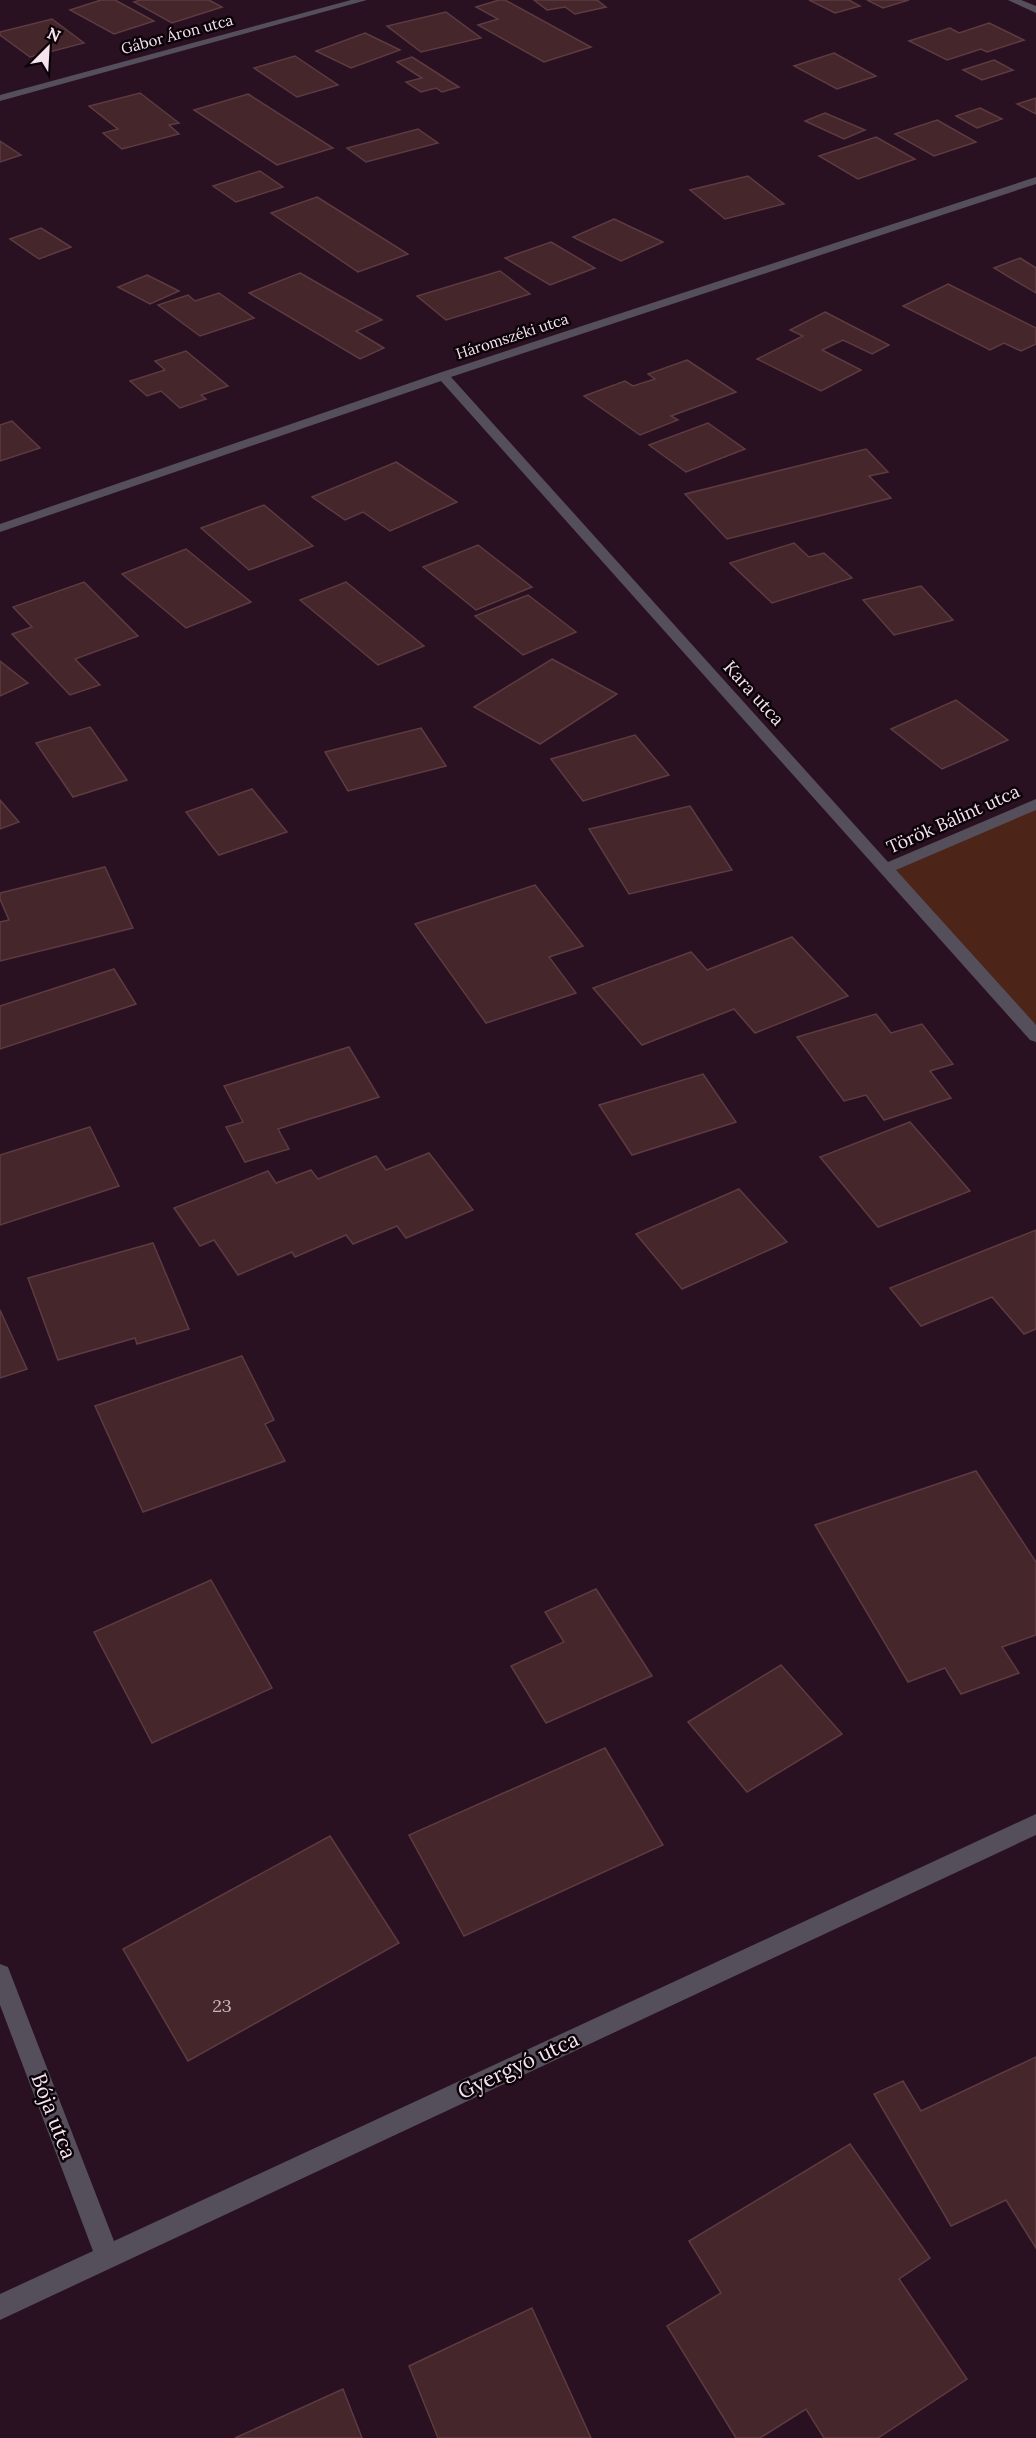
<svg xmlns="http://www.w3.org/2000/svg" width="1036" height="2438" viewBox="0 0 1036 2438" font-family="Lora,serif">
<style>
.green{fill:#4c2518}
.building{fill:#45262b;stroke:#5d3b40;stroke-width:1.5}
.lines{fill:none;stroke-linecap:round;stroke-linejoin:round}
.street{fill:#554e5b;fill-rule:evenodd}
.labels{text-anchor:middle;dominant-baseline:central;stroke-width:5;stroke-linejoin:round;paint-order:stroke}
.far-street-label{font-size:15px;fill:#f5e3ee;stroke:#0c0309}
.street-label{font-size:18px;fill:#f5e3ee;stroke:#0c0309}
.near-number-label{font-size:18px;fill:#c9b4bd}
.near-street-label{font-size:21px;fill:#f5e3ee;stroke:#0c0309}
</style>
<rect width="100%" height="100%" fill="#291122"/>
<polygon class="green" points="1036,804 1036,1036 885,869"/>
<g class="building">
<polygon points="101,0 115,0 154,21 114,34 70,10"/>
<polygon points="140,0 209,0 222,7 172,23 134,2"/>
<polygon points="499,0 505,0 591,47 544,62 478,25 498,19 476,7"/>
<polygon points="534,0 597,0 606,7 575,14 565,7 547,10"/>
<polygon points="809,0 849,0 860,6 835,13"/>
<polygon points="867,0 909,0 883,8"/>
<polygon points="446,12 481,38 421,52 387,26"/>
<polygon points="52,19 84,43 30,57 0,35 0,32"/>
<polygon points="989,23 1024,40 987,52 981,49 947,60 909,41 950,28 959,33"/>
<polygon points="365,33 400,50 351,68 316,51"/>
<polygon points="834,53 876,76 837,89 794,66"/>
<polygon points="295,56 338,85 297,97 254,68"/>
<polygon points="412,57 459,87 442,92 436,88 421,92 406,82 422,78 397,62"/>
<polygon points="994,60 1013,70 982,80 963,70"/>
<polygon points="140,93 179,123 169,125 179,134 122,149 103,133 118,129 89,106"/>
<polygon points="248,94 333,148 277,165 194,110"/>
<polygon points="1036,98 1036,114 1017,104"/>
<polygon points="980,108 1002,119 977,128 956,116"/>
<polygon points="825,113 865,130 844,139 805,121"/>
<polygon points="937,120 976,142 934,156 895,134"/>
<polygon points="418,129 438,143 366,162 347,148"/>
<polygon points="876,137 915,159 858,179 819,156"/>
<polygon points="0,141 21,155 0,162"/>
<polygon points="260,171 283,187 236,202 213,186"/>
<polygon points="748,176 784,204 725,219 690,190"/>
<polygon points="317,197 408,254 358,272 271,213"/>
<polygon points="614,219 663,242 621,261 573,237"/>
<polygon points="41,228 71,247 39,259 10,239"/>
<polygon points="551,242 595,268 550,285 505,258"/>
<polygon points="1020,258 1036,268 1036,293 994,268"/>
<polygon points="500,271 530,294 446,320 417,296"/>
<polygon points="300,273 382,320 356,331 384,348 360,359 249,293"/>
<polygon points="147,275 179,291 150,304 118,287"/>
<polygon points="948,284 1036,328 1036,344 1021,351 1004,343 990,350 903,306"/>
<polygon points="219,293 254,318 200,336 158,305 188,295 195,301"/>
<polygon points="825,312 889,345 872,354 843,340 822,350 861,370 821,391 757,359 803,336 790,330"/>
<polygon points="186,351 228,386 201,395 206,399 180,408 161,391 147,396 130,381 165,370 155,361"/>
<polygon points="687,360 736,392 671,416 678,420 640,435 584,396 625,381 633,386 655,379 648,374"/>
<polygon points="12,421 40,448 0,461 0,425"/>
<polygon points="708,423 745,449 686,472 649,445"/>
<polygon points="866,449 888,472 869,476 891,498 727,539 685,494"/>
<polygon points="396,462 457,502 390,531 363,512 345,520 312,497"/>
<polygon points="264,505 313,546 249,570 201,528"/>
<polygon points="794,543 809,557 824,553 852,578 772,603 730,563"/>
<polygon points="478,545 532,587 476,610 423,567"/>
<polygon points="186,549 251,602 186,628 122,574"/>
<polygon points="84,582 138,636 75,659 100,685 70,695 12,634 32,627 13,607"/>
<polygon points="346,582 424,646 378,665 300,600"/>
<polygon points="921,586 953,620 894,635 863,600"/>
<polygon points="528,595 576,632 523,655 475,616"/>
<polygon points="552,659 617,694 540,744 474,707"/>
<polygon points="0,661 28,683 0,696"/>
<polygon points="956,700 1008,740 942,769 891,729"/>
<polygon points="90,727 127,780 73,797 36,743"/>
<polygon points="421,728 446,766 348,791 325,752"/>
<polygon points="635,735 669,775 583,801 551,759"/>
<polygon points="252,789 287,832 219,855 186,812"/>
<polygon points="0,800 19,822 0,829"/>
<polygon points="690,806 732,870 629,894 589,829"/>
<polygon points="105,867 133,928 0,961 0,922 9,920 0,899 0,893"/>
<polygon points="535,885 583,946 549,957 576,993 486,1023 415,924"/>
<polygon points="792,937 848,996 755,1033 734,1009 642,1045 593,988 691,952 707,970"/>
<polygon points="114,969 136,1004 0,1049 0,1006"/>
<polygon points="876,1014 891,1033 922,1024 953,1064 930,1071 951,1098 884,1120 866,1095 844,1101 797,1037"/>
<polygon points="349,1047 379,1097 278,1129 289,1149 245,1162 226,1127 243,1122 224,1086"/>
<polygon points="703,1074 736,1122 632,1155 599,1105"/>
<polygon points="910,1122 970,1191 878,1227 820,1157"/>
<polygon points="90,1127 119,1186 0,1225 0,1155"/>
<polygon points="429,1153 473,1210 406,1238 397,1226 353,1244 346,1235 295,1257 292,1252 238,1275 214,1240 200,1246 174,1208 268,1171 276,1183 311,1170 318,1179 376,1156 386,1170"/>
<polygon points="739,1189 787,1242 682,1289 636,1234"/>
<polygon points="1036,1230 1036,1329 1024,1334 992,1297 921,1326 890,1288"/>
<polygon points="153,1243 189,1329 137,1344 135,1338 58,1360 28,1278"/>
<polygon points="0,1310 27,1369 0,1378"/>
<polygon points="242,1356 274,1420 265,1424 285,1461 143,1512 95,1406"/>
<polygon points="976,1471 1036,1562 1036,1635 1002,1647 1019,1673 961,1694 945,1668 908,1682 815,1525"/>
<polygon points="211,1580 272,1688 152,1743 94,1632"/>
<polygon points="596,1589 652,1676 546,1723 511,1666 564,1642 545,1612"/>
<polygon points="781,1665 842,1734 747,1792 688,1722"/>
<polygon points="605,1748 663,1845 464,1936 409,1835"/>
<polygon points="330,1836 399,1943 188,2061 123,1949"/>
<polygon points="1036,2057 1036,2248 1006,2200 951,2226 874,2094 903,2081 921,2111"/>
<polygon points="850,2144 930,2258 899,2279 967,2379 878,2438 824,2438 806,2409 760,2438 736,2438 667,2326 721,2293 689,2241"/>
<polygon points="532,2308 591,2438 438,2438 409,2366"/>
<polygon points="343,2389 362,2438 235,2438"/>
</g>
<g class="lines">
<g class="street">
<polygon points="351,0 367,0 0,101 0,95"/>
<polygon points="1008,0 1021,0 1036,6 1036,13"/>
<polygon points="1036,177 1036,184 451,377 888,862 1036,799 1036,810 896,870 1036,1025 1036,1042 1030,1040 441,381 0,532 0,524 439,373"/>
<polygon points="1036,1814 1036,1835 0,2320 0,2294 93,2251 0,2005 0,1964 8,1967 11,1975 114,2241"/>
</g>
</g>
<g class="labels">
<g class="far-street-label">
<text transform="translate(177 34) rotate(-15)">Gábor Áron utca</text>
<text transform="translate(512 336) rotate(-18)">Háromszéki utca</text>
</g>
<g class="street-label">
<text transform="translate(754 693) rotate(48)">Kara utca</text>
<text transform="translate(953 819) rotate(-24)">Török Bálint utca</text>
</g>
<g class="near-number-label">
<text x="222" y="2005">23</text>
</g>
<g class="near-street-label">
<text transform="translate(518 2065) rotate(-25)">Gyergyó utca</text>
<text transform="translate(54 2116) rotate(69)">Bója utca</text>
</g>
</g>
<g transform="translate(48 48) rotate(24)" stroke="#0c0309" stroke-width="4.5" paint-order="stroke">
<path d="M0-4.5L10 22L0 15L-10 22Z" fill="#f5e3ee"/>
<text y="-9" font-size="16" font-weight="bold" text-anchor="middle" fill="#f5e3ee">N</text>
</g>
</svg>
